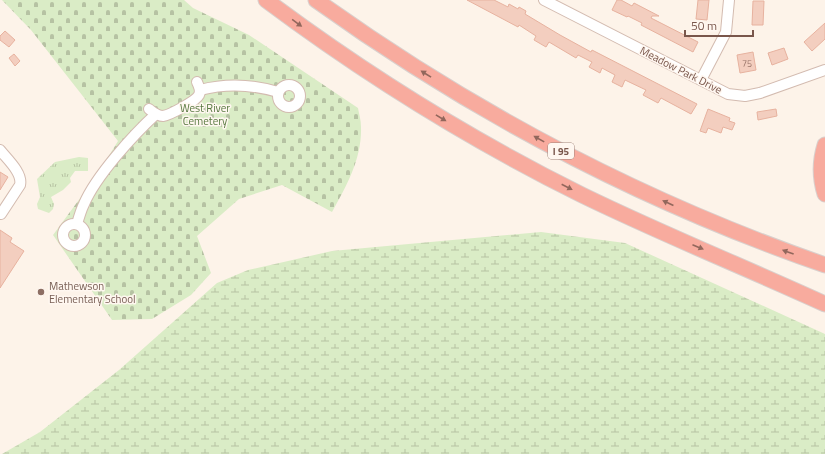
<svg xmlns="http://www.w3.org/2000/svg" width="825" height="454" viewBox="0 0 825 454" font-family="'Titillium Web',sans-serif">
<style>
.wetland{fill:url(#wetland-marsh)}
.cemetery{fill:url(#cemetery-stones)}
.park{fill:url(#park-tufts)}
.building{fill:#f3cebf;stroke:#e7b29f}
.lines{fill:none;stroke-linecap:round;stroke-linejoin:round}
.minor-casing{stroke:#d3bbb0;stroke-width:12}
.highway-casing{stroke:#d9d0cd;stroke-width:17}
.minor{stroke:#fff;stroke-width:10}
.highway{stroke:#f8ab9e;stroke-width:15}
.oneway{fill:#92675c}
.education-dot{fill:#8d6e63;stroke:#fff7f0;stroke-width:1.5}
.labels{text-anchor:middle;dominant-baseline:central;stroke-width:3;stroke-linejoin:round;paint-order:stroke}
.number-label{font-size:9px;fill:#987468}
.shield{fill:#fff7f0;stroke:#a1867c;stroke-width:1}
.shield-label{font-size:10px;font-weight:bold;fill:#79564b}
.street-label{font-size:11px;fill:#79564b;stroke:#fff7f0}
.park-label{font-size:11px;fill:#587940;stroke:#fff7f0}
.education-label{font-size:11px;fill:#785e54;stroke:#fff7f0;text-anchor:start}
</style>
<defs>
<pattern id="wetland-marsh" width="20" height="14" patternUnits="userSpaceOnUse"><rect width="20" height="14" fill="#daecc6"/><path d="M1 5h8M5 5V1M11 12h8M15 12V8" fill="none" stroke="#b6c2a3"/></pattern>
<pattern id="cemetery-stones" width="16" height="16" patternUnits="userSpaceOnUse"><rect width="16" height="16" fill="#daecc6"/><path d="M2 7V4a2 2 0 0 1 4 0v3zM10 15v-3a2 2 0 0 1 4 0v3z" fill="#b6c2a3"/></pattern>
<pattern id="park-tufts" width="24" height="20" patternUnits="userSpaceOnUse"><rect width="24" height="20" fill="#daecc6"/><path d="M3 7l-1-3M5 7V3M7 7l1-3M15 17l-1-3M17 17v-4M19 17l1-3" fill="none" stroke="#b6c2a3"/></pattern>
</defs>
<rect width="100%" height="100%" fill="#fdf3e9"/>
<polygon class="wetland" points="541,232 625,243 825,334 825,454 2,454 40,432 119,370 217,283 248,270 332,251"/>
<path class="cemetery" d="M 2,0 L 184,0 L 193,8 L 249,35 L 358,108 C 359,114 361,120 361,127 C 362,158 347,185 332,212 L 282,185 L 239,199 L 197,236 L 211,273 L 191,295 L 152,319 L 112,320 L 53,235 L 95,178 L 118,141 L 31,30 Z"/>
<polygon class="park" points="79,157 88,158 88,171 75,171 70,178 71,182 63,190 51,197 54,204 53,209 49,213 38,209 37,204 40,197 37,179 55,162"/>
<g class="building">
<polygon points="467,0 494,0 508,7 509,4 518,9 519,7 526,11 525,14 560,35 591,52 592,50 697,104 691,114 661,98 658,103 643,95 646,90 625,80 622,87 612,82 615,75 602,68 600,73 589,67 592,62 578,55 576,58 549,42 546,47 534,40 536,36 519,25 518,27"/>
<polygon points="617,0 621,0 632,6 634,3 659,16 652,16 651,18 698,42 693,52 641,25 642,23 628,16 627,17 612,10"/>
<polygon points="698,0 709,0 707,20 696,19"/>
<polygon points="753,1 764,1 763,25 752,25"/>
<polygon points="825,23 825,39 812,51 804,42"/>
<polygon points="5,31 15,40 9,47 0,40 0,36"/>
<polygon points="784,48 788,59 772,65 768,53"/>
<polygon points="753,52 756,70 740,73 737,55"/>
<polygon points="14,54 20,61 15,66 9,58"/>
<polygon points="708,109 730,118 729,121 735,123 732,130 723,127 721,133 708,128 706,133 700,131"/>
<polygon points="776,109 777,116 758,120 757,112"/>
<polygon points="0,172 8,177 0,190"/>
<polygon points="0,230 12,238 10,242 24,251 0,288"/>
</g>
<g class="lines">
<g class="minor-casing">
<g id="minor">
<polyline points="544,0 728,94 745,96 760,93 825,70"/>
<polyline points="701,80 726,32 729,0"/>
<circle cx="289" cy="96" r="11"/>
<path d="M 200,90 C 227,83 251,84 278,92"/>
<path d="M 149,109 C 153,112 157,116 163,116 C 170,115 196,101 199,95 C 201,91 199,86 197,82"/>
<path d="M 0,150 C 7,159 23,173 20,185 L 1,214"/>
<circle cx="74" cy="235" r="11"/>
<path d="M 77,224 C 79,217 81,210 84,204 C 96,176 133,135 156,114"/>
</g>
</g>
<g class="highway-casing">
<g id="highway">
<path d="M 266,0 C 365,74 471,140 582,195 C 662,234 744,267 825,304"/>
<path d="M 316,0 C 472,112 643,202 825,265"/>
<path d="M 825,145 C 820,161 820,178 825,194"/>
</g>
</g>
<use href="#minor" class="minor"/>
<use href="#highway" class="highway"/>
</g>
<defs><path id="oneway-solid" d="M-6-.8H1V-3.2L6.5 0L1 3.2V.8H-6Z"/></defs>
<g class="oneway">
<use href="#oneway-solid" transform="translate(297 23) rotate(36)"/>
<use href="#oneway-solid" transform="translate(426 74) rotate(-148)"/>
<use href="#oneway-solid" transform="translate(441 118) rotate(31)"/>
<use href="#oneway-solid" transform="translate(539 139) rotate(-151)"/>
<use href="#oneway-solid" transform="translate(567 187) rotate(27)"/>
<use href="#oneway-solid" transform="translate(668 203) rotate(-155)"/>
<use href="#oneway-solid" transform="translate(698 247) rotate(23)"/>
<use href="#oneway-solid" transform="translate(788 252) rotate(-160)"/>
</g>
<circle class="education-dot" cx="41" cy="292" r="4"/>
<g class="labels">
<g class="number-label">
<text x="747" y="63">75</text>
</g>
<rect class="shield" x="548" y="143" width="26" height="16" rx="3"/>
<g class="shield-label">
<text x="561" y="151">I 95</text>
</g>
<g class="street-label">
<text transform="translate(681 70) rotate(27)">Meadow Park Drive</text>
</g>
<g class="park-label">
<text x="205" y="108">West River<tspan x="205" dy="13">Cemetery</tspan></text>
</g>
<g class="education-label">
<text x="49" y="286">Mathewson<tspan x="49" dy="13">Elementary School</tspan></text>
</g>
</g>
<path d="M685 30v6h68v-6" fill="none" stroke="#79564b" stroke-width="2"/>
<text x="691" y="30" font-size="12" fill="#79564b" stroke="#fff7f0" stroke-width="3" paint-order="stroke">50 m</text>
</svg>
